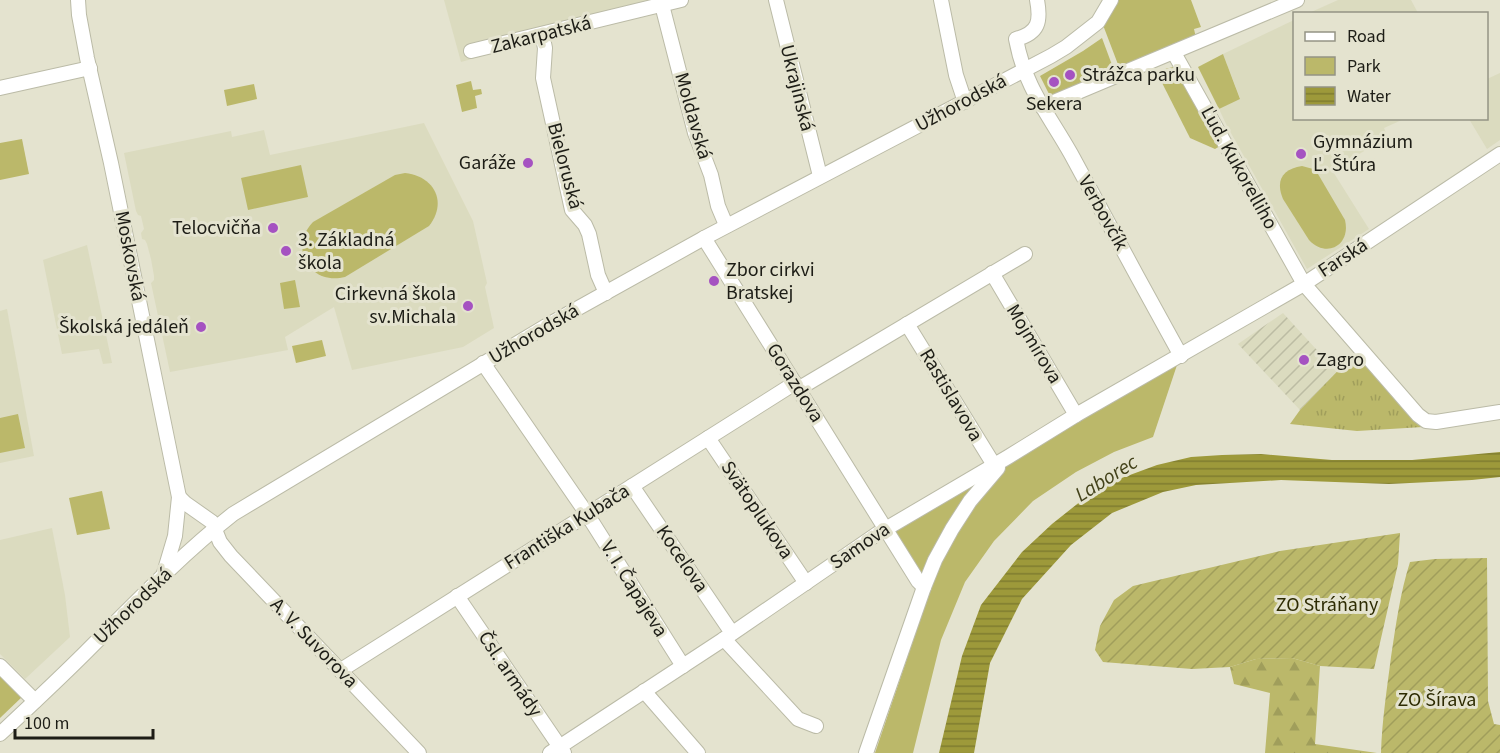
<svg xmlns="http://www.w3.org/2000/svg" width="1500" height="753" viewBox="0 0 1500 753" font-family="'Source Sans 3',sans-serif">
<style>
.built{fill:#dbdbbf}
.industrial{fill:url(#industrial-furrows)}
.grass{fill:url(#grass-tufts)}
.forest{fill:url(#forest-firs)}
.park{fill:#bbb86a}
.garden{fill:url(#garden-furrows)}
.water{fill:url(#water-rules)}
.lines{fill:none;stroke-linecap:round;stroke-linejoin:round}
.minor-casing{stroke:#bbbba7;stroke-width:16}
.minor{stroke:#fff;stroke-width:14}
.poi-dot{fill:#a552c1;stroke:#e4e3cf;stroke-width:2}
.labels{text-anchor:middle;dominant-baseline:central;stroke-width:6;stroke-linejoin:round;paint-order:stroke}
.street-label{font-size:20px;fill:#1d1d16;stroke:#e4e3cf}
.poi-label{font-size:20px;fill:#1d1d16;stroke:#e4e3cf;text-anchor:start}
.park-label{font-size:20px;fill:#2d2b02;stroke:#e4e3cf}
.water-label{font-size:21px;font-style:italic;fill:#43421a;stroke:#e4e3cf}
</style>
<defs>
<pattern id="industrial-furrows" width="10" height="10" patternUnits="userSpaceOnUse" patternTransform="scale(1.5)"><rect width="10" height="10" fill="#dbdbbf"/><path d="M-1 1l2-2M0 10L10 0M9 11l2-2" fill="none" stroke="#bcbca3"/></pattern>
<pattern id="grass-tufts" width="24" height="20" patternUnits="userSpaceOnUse" patternTransform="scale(1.5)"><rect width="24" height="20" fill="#bbb86a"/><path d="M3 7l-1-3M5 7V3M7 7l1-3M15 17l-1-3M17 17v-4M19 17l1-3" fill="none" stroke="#a09e5b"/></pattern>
<pattern id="forest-firs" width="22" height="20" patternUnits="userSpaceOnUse" patternTransform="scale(1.5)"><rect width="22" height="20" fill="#bbb86a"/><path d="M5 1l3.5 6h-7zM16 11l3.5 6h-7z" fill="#a09e5b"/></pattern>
<pattern id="garden-furrows" width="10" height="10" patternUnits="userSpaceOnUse" patternTransform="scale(1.5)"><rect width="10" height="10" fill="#bbb86a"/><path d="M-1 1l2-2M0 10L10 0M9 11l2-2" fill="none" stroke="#a09e5b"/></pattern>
<pattern id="water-rules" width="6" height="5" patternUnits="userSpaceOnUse" patternTransform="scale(1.5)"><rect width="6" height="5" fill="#9d993a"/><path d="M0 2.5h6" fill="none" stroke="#7f7c30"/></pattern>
</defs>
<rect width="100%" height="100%" fill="#e4e3cf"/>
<g class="built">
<polygon points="444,0 683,0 461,62"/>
<polygon points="1338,0 1411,0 1418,13 1309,13"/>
<polygon points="1294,20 1294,118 1404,119 1384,128 1388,137 1332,170 1369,229 1307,269 1227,126 1219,109 1240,98 1223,54"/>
<polygon points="1500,73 1500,140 1487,149 1469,119 1486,118 1487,79"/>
<polygon points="424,123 473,221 487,283 485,287 494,328 463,347 352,370 334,307 285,337 288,350 170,372 151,283 154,280 154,276 151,259 147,244 145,240 142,239 141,233 144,229 141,216 138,215 136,211 124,153 231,131 232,137 264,130 270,155"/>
<polygon points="87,245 112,363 103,364 99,349 62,354 43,260"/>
<polygon points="7,309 34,456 0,463 0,311"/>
<polygon points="52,528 65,595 70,637 25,679 0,654 0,540"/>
</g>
<polygon class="industrial" points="1283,313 1337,372 1300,410 1238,344"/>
<polygon class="grass" points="1357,351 1423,427 1357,431 1290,424 1300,410"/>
<polygon class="forest" points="1292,658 1320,666 1315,744 1377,753 1265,753 1270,693 1234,684 1230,667 1256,659"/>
<g class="park">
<polygon points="1115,0 1191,0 1201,27 1194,29 1196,38 1119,67 1103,25"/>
<polygon points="1102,38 1115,73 1051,98 1040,76 1083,51"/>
<polygon points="1223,54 1240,99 1219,109 1198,67"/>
<polygon points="1178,66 1220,146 1215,149 1190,138 1156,71"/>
<polygon points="471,81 473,90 481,89 482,94 475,96 477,108 462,112 456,85"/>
<polygon points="254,84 257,99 227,106 224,90"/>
<polygon points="22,139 29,174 0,180 0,143"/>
<polygon points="301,165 308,197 248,210 241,178"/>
<path d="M 1302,166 L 1313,169 L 1318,174 L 1345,220 C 1351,245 1327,259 1309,240 L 1283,199 C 1275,180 1283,169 1302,166 Z"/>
<path d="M 405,173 C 434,176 448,202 429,226 L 345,277 C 310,286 288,248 313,222 L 395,175 Z"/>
<polygon points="295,280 300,307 284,309 280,283"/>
<polygon points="322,340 326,356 296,363 292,346"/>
<polygon points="1177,365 1153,437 1114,452 1076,472 1033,501 994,541 965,582 941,640 913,753 875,753 931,588 894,530 1026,451"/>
<polygon points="18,414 25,448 0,453 0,418"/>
<polygon points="102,491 110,529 77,535 69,498"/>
<polygon points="0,673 23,696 0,718"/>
</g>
<g class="garden">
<polygon points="1400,533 1398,564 1374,669 1320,666 1292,658 1256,659 1230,667 1192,669 1103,662 1095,650 1100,626 1114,600 1133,586 1280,551"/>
<path d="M 1487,558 L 1488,701 L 1494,724 L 1500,725 L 1500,753 L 1381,753 C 1382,720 1387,689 1391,657 C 1396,625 1400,593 1410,562 L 1435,559 Z"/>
</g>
<polygon class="water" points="1500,452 1500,477 1472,480 1389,484 1281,480 1196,485 1163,492 1112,513 1071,545 1022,599 990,663 974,753 939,753 962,656 981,605 1022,552 1052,524 1086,497 1119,479 1157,465 1191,457 1222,455 1261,454 1332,460 1412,460"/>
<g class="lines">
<g class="minor-casing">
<g id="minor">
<polyline points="78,0 79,15 87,58 111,163 179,497 175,536 164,573"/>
<polyline points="776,0 820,176"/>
<polyline points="941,0 956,75 965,102"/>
<path d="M 1037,0 C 1041,21 1039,33 1016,39 C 1025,88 1048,113 1071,154 C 1107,221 1144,289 1181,356"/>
<polyline points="662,5 695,133 711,175 718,206 726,225"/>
<polyline points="542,34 545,48 543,78 572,210 585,225 589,234 598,275 606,293"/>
<polyline points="471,51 681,0"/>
<polyline points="1174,53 1304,284 1418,415 1426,421 1436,422 1500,412"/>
<polyline points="0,88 90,68"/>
<polyline points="1042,107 1297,0"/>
<polyline points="704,238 918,581 924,587"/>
<polyline points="992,273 1076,415"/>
<polyline points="907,324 994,465"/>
<polyline points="483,363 587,514 683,666"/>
<polyline points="798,389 1025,254"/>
<polyline points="708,438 806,583"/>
<polyline points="632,486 732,633"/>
<polyline points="179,497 185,503 212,522 220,542 231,556 419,753"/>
<polyline points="457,596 564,753"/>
<polyline points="724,639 798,719 816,726"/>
<polyline points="0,666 35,701"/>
<polyline points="341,670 795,383"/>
<polyline points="644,691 698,753"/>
<path d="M 0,734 C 29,707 58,680 86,652 C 134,604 181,555 233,514 L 546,326 L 704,238 L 1051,56 L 1066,47 L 1098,22 L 1111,0"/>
<polyline points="550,753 724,639 877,534 1008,457 1076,415 1304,284 1500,154"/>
<polyline points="866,753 924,587 935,560 952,529 970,501 998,468"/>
</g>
</g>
<use href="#minor" class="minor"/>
</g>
<g class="poi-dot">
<circle cx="1070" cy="75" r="6"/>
<circle cx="1054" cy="82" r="6"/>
<circle cx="1301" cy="154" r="6"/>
<circle cx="528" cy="163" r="6"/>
<circle cx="273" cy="228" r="6"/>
<circle cx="286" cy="251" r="6"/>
<circle cx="714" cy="281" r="6"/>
<circle cx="468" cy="306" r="6"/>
<circle cx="201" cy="327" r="6"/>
<circle cx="1304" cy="360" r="6"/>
</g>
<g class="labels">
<g class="street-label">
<text transform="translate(541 35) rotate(-14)">Zakarpatská</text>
<text transform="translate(797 88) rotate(76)">Ukrajinská</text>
<text transform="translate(961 103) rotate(-28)">Užhorodská</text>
<text transform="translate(693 116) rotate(74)">Moldavská</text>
<text transform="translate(565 166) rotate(75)">Bieloruská</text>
<text transform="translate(1239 168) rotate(61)">Ľud. Kukorelliho</text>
<text transform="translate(1103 213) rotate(61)">Verbovčík</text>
<text transform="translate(130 256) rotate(79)">Moskovská</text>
<text transform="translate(1343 258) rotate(-33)">Farská</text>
<text transform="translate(534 334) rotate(-30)">Užhorodská</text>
<text transform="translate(1034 344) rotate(59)">Mojmírova</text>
<text transform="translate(795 383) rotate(58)">Gorazdova</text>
<text transform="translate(951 395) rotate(59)">Rastislavova</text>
<text transform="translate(757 510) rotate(56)">Svätoplukova</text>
<text transform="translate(567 527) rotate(-32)">Františka Kubača</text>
<text transform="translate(860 546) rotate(-34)">Samova</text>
<text transform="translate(682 559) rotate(56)">Koceľova</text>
<text transform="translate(634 589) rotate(58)">V. I. Čapajeva</text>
<text transform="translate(133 606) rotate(-44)">Užhorodská</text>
<text transform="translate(314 643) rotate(46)">A. V. Suvorova</text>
<text transform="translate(510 674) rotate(56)">Čsl. armády</text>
</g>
<g class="poi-label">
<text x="1082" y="75">Strážca parku</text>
<text x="1054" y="104" text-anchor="middle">Sekera</text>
<text x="1313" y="142">Gymnázium<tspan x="1313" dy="23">Ľ. Štúra</tspan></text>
<text x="516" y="163" text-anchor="end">Garáže</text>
<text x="261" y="228" text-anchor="end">Telocvičňa</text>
<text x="298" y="240">3. Základná<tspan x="298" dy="23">škola</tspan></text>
<text x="726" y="270">Zbor cirkvi<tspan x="726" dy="23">Bratskej</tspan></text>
<text x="456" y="294" text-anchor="end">Cirkevná škola<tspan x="456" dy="23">sv.Michala</tspan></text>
<text x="189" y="327" text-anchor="end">Školská jedáleň</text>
<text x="1316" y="360">Zagro</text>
</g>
<g class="park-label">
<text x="1327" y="605">ZO Stráňany</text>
<text x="1437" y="700">ZO Šírava</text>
</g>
<g class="water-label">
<text transform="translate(1106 478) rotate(-32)">Laborec</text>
</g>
</g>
<rect x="1293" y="12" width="195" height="108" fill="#e4e3cf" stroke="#949485" stroke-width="1.5"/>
<rect x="1305" y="32" width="30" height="9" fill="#ffffff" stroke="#949485" stroke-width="1.5"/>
<text x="1347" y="42" font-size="18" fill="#1d1d16">Road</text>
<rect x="1305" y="57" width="30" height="18" fill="#bbb86a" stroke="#949485" stroke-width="1.5"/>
<text x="1347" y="72" font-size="18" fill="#1d1d16">Park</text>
<rect x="1305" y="87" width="30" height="18" fill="url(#water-rules)" stroke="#949485" stroke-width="1.5"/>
<text x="1347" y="102" font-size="18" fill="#1d1d16">Water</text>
<path d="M15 729v9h138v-9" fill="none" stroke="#1d1d16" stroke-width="3"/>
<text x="24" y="729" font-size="18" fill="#1d1d16" stroke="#e4e3cf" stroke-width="4.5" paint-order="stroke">100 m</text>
</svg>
